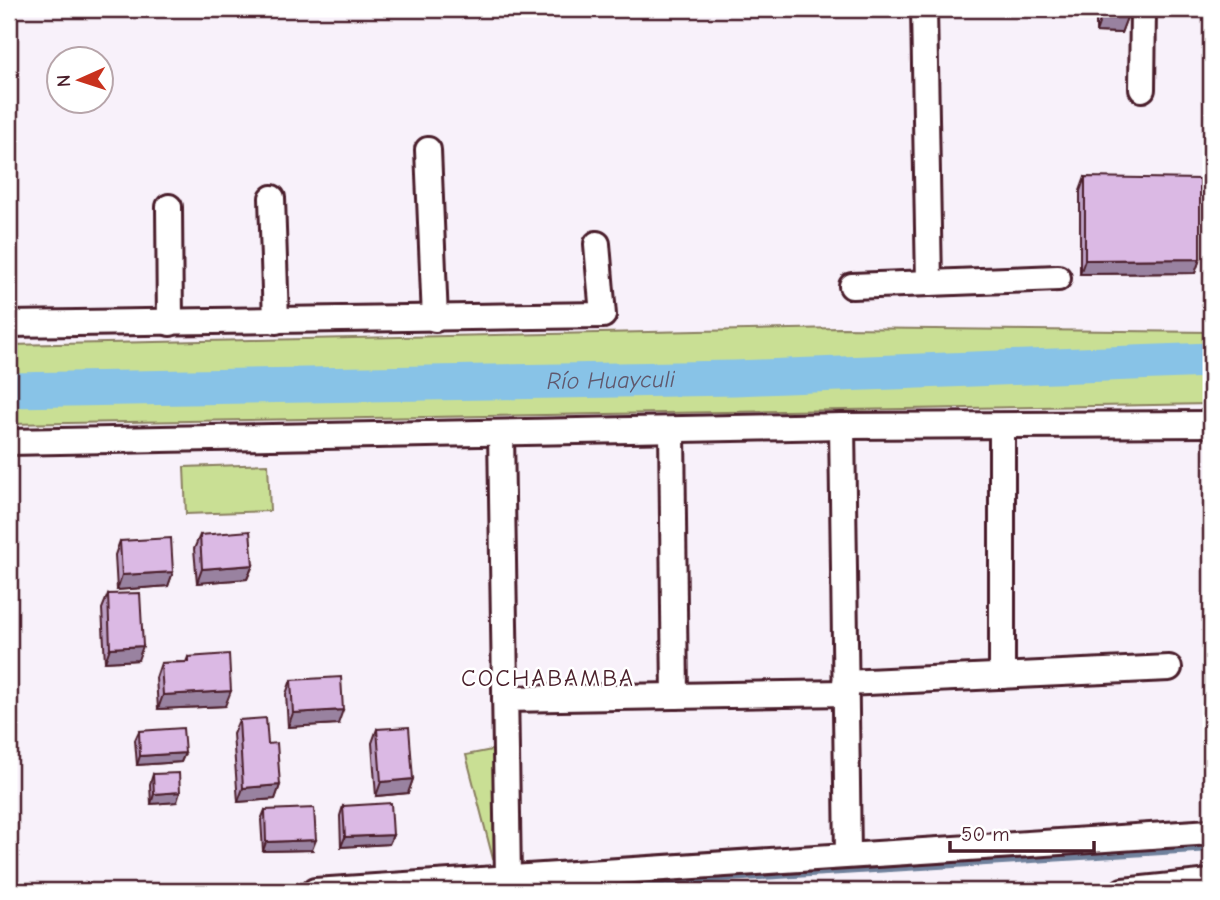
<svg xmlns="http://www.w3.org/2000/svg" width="1220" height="900" viewBox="0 0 1220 900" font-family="'Comic Neue',sans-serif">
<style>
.green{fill:#c9df94;stroke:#8a7f60;stroke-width:2}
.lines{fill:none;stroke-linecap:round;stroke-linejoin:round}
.stream{stroke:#6f819c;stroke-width:6}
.river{stroke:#88c3e7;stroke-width:35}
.minor-casing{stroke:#4a1f2b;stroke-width:30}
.minor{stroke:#fff;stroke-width:24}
.wall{fill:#bc9fc4;stroke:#4a1f2b;stroke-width:2}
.shaded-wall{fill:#9982a0;stroke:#4a1f2b;stroke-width:2}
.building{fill:#dbb9e4;stroke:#4a1f2b;stroke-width:2}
.labels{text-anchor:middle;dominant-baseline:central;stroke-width:5;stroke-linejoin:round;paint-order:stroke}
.water-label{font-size:24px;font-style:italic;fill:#60586d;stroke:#fff}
.neighbourhood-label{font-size:24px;letter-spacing:2px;fill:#4a1f2b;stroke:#fff}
</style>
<rect width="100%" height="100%" fill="#f8f1fa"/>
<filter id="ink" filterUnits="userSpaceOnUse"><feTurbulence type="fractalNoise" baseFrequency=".0143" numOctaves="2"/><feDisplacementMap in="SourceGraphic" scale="14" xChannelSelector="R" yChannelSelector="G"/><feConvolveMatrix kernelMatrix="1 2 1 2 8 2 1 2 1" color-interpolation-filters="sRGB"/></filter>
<g filter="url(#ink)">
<g class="green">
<polygon points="841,328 1211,332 1211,404 9,424 9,345"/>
<polygon points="268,464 270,511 186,514 184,467"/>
<polygon points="502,748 504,856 493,859 466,755"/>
</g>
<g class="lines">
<polyline class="stream" points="535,891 1211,849"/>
<path class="river" id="s1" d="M 9,390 L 735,378 L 1211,360"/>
<g class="minor-casing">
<g id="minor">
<polyline points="924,9 929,283"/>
<polyline points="1142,89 1143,9"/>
<polyline points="428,150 435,319"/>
<polyline points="272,198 276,321"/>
<polyline points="169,207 170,323"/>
<polyline points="852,286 1058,278"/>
<polyline points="9,324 603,315 597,244"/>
<polyline points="842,426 848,855"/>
<polyline points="1002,426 1002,676"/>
<polyline points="672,430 675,696"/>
<polyline points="501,433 508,878"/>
<polyline points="9,442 842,426 1211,424"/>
<polyline points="845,683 1169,668"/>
<polyline points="505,699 846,693"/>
<polyline points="315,891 1211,832"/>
<polyline points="1123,891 1211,882"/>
</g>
</g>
<use href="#minor" class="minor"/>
</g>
<g class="wall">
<polygon points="1086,9 1130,9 1121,33 1096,32 1096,16 1086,13"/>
<polygon points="1085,177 1200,259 1195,273 1080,274 1080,191"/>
<polygon points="200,535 253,565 247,579 197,583 194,549"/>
<polygon points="120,541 173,572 168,586 117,590 115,555"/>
<polygon points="108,594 138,660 105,662 102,609"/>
<polygon points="188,657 225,706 158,709 156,678 161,663 186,662"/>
<polygon points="291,680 338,724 288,727 286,694"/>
<polygon points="239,720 268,744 280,785 275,799 238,802 233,734"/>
<polygon points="377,729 413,779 408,793 376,796 372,743"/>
<polygon points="139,731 185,753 181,762 137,765 135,740"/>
<polygon points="153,774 177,802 151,804 150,784"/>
<polygon points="343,806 393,835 389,844 341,847 340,816"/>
<polygon points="265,810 312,850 263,851 261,820"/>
</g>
<g class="shaded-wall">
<polygon points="1104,9 1130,9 1121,33 1096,32"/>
<polygon points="1200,259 1195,273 1080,274 1085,260"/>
<polygon points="253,565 247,579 197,583 202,569"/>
<polygon points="173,572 168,586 117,590 122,575"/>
<polygon points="143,646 138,660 105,662 110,648"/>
<polygon points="231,691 225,706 158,709 163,695"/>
<polygon points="343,710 338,724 288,727 293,713"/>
<polygon points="185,753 181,762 137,765 140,756"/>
<polygon points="413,779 408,793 376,796 381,782"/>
<polygon points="280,785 275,799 238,802 243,788"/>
<polygon points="180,792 177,802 151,804 154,794"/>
<polygon points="393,835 389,844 341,847 345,837"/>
<polygon points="316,840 312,850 263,851 266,842"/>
</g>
<g class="building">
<polygon points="1085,177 1200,179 1200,259 1085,260"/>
<polygon points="250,531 253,565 202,569 200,535"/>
<polygon points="171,538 173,572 122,575 120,541"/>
<polygon points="140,593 143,646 110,648 108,594"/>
<polygon points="229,654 231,691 163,695 161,663 188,662 188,657"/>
<polygon points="341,677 343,710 293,713 291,680"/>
<polygon points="266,718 268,744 277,743 280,785 243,788 239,720"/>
<polygon points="409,727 413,779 381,782 377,729"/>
<polygon points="183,728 185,753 140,756 139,731"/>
<polygon points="179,773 180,792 154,794 153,774"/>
<polygon points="391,803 393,835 345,837 343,806"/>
<polygon points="314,808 316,840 266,842 265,810"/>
</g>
</g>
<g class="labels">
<g class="water-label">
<text stroke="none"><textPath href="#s1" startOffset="602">Río Huayculi</textPath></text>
</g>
<g class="neighbourhood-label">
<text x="548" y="678">COCHABAMBA</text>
</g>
</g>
<rect width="1220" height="900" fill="none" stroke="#fff" stroke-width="35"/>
<rect x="18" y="18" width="1185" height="865" fill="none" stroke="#4a1f2b" stroke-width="2.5" filter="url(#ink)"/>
<g transform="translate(80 80) rotate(267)"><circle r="33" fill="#ffffff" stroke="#b7a5aa" stroke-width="2"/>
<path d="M0-5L12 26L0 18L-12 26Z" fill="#c8321e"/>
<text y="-10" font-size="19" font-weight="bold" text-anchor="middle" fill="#4a1f2b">N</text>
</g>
<path d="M950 841v10h144v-10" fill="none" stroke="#4a1f2b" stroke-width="3.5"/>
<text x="961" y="841" font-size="21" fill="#4a1f2b" stroke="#ffffff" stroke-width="5" paint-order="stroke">50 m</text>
</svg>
